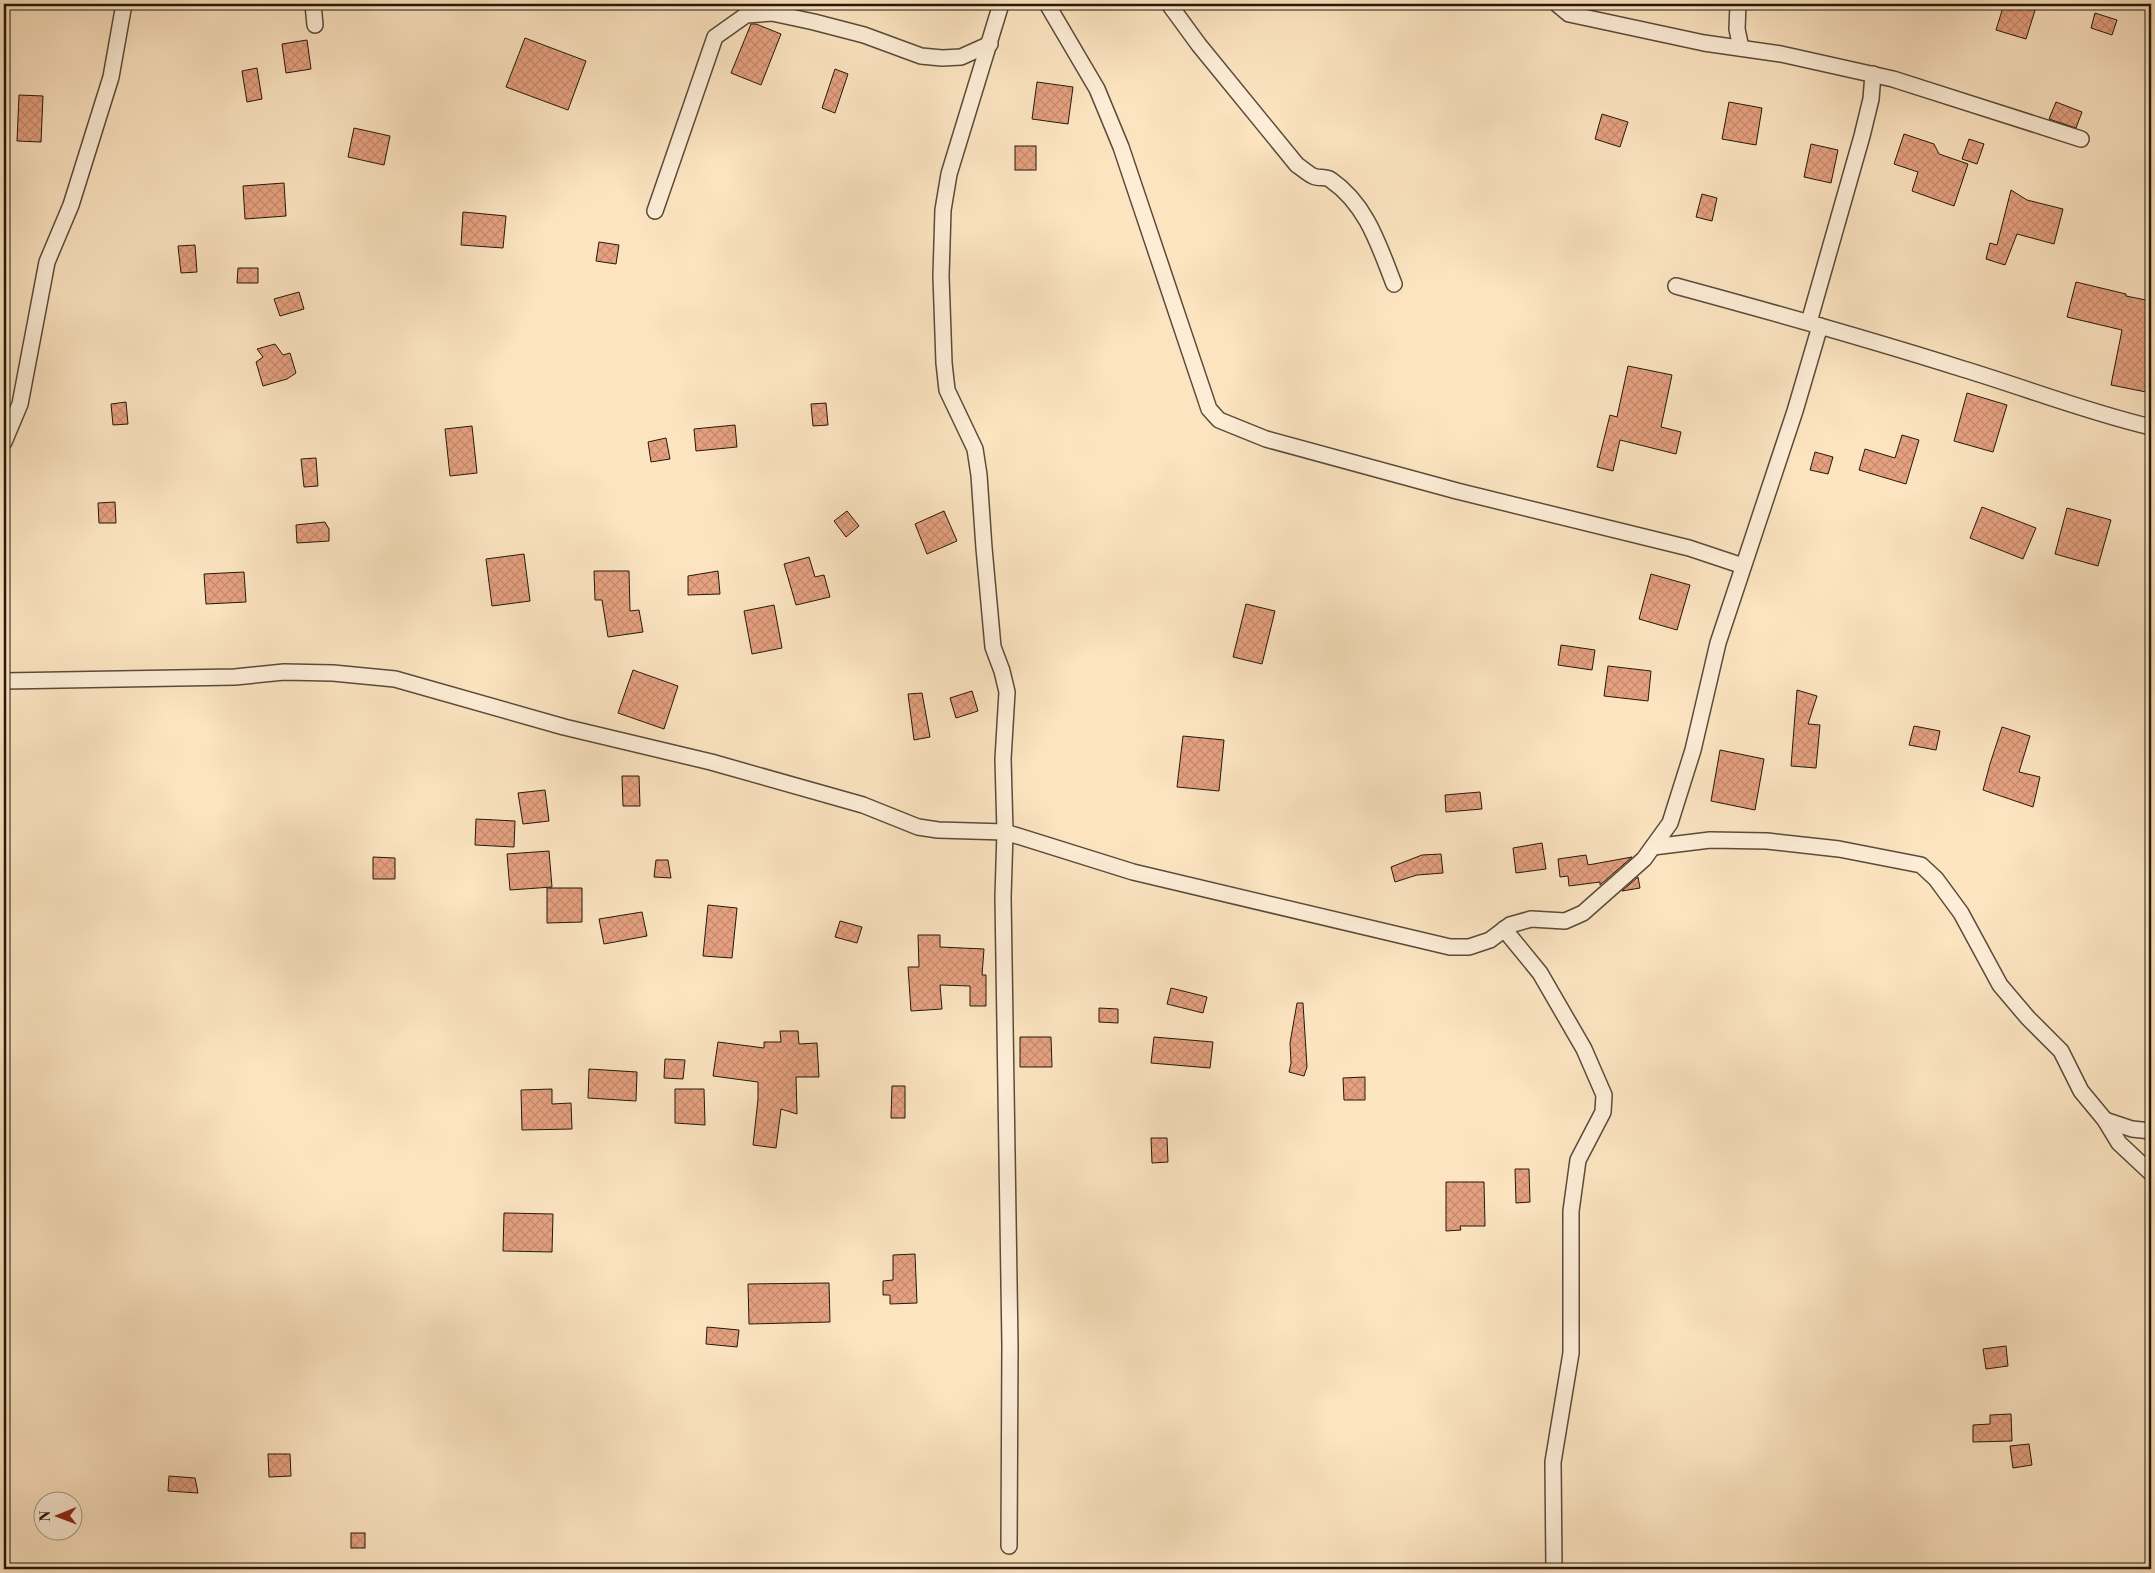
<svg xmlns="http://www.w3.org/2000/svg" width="2155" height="1573" viewBox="0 0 2155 1573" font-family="'Libre Bodoni',serif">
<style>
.building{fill:url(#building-cross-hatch);stroke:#24180a}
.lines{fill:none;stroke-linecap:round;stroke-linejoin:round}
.street-casing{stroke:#5a4b38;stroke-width:18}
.street{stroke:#fdedd7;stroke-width:15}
</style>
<defs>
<pattern id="building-cross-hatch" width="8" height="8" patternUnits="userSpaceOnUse" patternTransform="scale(1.25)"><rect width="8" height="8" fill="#e6a181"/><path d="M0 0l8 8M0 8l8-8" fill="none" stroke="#c58a6e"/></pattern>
</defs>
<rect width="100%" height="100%" fill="#fce4c1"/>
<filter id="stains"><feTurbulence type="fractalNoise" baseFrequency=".004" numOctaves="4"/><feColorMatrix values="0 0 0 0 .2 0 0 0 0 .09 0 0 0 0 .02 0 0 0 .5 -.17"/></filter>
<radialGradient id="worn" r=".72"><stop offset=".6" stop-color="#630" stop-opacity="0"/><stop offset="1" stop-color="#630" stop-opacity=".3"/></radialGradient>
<g class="building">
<polygon points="2004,4 2037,4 2026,39 1996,30"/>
<polygon points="2095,13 2117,20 2112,35 2091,28"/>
<polygon points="751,24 756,24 781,34 761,85 731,73"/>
<polygon points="525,38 586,61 568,110 506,87"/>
<polygon points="307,40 311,69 286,73 282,44"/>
<polygon points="257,68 262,99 247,102 242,71"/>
<polygon points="835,69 848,74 835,113 822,108"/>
<polygon points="1037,82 1073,87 1068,124 1032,119"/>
<polygon points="19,95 43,96 41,142 17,141"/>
<polygon points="1729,102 1762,108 1756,145 1722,139"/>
<polygon points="2056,102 2082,112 2076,128 2049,119"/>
<polygon points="1602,114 1628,122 1620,147 1595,139"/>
<polygon points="354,128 390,136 384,165 348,157"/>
<polygon points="1904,134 1934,144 1939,154 1968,164 1954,206 1912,191 1918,172 1894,164"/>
<polygon points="1969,139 1984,144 1977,164 1962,159"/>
<polygon points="1811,144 1838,150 1831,183 1804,177"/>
<rect x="1015" y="146" width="21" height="24"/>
<polygon points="284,183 286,216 245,219 243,186"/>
<polygon points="2011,190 2027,200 2063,209 2054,244 2017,234 2005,265 1986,259 1990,243 1997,245"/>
<polygon points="1702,194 1717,198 1712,221 1696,217"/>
<polygon points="463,212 506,216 503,248 461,245"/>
<polygon points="599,242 619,245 616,264 596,261"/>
<polygon points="195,245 197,272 181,273 178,246"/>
<polygon points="238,268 258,268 258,283 237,283"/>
<polygon points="2076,282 2126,294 2126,296 2151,301 2151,393 2111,385 2122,330 2067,317"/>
<polygon points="299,292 304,309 280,316 274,299"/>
<polygon points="275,344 283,355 290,353 296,373 287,379 263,386 256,362 263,357 257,349"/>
<polygon points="1628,366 1672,375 1661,427 1681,432 1676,454 1620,440 1613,471 1597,467 1610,415 1617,417"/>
<polygon points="1967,393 2007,405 1993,452 1954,441"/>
<polygon points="126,402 128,424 113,425 111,404"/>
<polygon points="826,403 828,425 813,426 811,404"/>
<polygon points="735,425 737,447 696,451 694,429"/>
<polygon points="472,426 477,473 450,476 445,429"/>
<polygon points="1902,435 1919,440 1906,484 1859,470 1865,449 1895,458"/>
<polygon points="666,438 670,459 651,462 648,442"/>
<polygon points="1815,452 1833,457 1828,474 1810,470"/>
<polygon points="316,458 318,486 304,487 301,459"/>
<polygon points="115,502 116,523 99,523 98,503"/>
<polygon points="1982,507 2036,528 2023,559 1970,538"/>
<polygon points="2067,508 2111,520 2098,566 2055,554"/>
<polygon points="847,511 859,526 846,537 834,521"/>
<polygon points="944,511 957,541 927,554 915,524"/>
<polygon points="325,522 329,529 329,541 297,543 296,525"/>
<polygon points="524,554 530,601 492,606 486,559"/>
<polygon points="809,557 815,577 824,575 830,597 796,605 784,564"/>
<polygon points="594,571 629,571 630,611 639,610 643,632 608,637 602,600 595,600"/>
<polygon points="718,571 720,594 688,595 688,576"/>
<polygon points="244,572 246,602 206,604 204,574"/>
<polygon points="1651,574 1690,585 1677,630 1639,619"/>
<polygon points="1246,604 1275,611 1262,664 1233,657"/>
<polygon points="774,605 782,648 752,654 744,611"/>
<polygon points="1561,645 1595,650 1592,670 1558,665"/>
<polygon points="1608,666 1651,671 1648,701 1604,696"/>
<polygon points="633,670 678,686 664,729 618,713"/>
<polygon points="1797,690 1817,696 1808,724 1820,725 1816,768 1791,766"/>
<polygon points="972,691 978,711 956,718 950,698"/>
<polygon points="922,693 930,737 914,740 908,694"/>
<polygon points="1914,726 1940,731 1936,750 1909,745"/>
<polygon points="2002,727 2030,736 2019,772 2040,777 2033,807 1983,790 1990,764"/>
<polygon points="1183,736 1224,740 1219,791 1177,787"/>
<polygon points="1720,750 1764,759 1755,810 1711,801"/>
<polygon points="622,776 639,776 640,806 623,806"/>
<polygon points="545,790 549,821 523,824 518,793"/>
<polygon points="1480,792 1482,809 1446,812 1445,795"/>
<polygon points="476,819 515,821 514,847 475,845"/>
<polygon points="1542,843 1546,869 1516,873 1513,848"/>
<polygon points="549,851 552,887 510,890 507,854"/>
<polygon points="1441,854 1443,873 1417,875 1395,882 1391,867 1422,855"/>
<polygon points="1586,855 1588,865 1632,857 1600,885 1600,882 1569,886 1568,876 1560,877 1558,859"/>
<polygon points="373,857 395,858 395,879 373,879"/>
<polygon points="656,860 668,860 671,878 654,877"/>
<polygon points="1638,877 1640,888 1622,891"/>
<polygon points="547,888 582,888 582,922 547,923"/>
<polygon points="708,905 737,908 732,958 703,956"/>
<polygon points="642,912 647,936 604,944 599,919"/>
<polygon points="840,921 862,927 857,943 835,937"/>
<polygon points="918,935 940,935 940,947 984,949 982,975 986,975 986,1006 970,1006 970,986 940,985 942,1009 911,1011 908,967 919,967"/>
<polygon points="1171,988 1207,997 1203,1013 1167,1004"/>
<polygon points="1297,1003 1303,1003 1307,1067 1304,1076 1289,1072 1291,1063 1290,1043"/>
<polygon points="1099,1008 1118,1009 1118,1023 1099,1022"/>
<polygon points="780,1031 798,1031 799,1044 817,1043 819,1077 796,1077 797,1114 781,1109 776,1148 753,1145 758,1099 758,1082 713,1076 718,1042 764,1048 764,1042 781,1042"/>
<polygon points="1020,1037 1051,1037 1052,1067 1020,1067"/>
<polygon points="1154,1037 1213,1042 1210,1068 1151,1063"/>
<polygon points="665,1059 685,1060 683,1079 664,1078"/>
<polygon points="589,1069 637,1072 636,1101 588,1098"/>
<polygon points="1365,1077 1365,1100 1344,1100 1343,1078"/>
<polygon points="892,1086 905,1086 905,1118 891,1118"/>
<polygon points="552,1089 552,1104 571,1103 572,1129 522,1130 521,1090"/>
<polygon points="675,1089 704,1089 705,1125 675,1123"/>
<polygon points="1151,1138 1167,1138 1168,1162 1152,1163"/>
<polygon points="1515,1169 1529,1169 1530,1202 1516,1203"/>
<polygon points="1446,1182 1484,1182 1485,1226 1460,1226 1461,1230 1446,1231"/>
<polygon points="504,1213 553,1214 552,1252 503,1251"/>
<polygon points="915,1254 917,1303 890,1304 890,1295 883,1295 883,1281 893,1280 893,1255"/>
<polygon points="829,1283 830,1322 749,1324 748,1284"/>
<polygon points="707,1327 739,1330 737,1347 706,1344"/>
<polygon points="2006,1346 2008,1366 1986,1369 1983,1349"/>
<polygon points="2011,1414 2012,1441 1973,1442 1973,1425 1990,1424 1990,1415"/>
<polygon points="2029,1444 2032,1465 2013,1468 2010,1446"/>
<polygon points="268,1454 290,1454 291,1476 269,1477"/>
<polygon points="169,1476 195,1478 198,1493 168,1491"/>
<rect x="351" y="1533" width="14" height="15"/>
</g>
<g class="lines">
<g class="street-casing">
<g id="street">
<polyline points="313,4 315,25"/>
<polyline points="1001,4 949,174 943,210 941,276 944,363 947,390 975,449 979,475 984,548 993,647 1002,671 1007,692 1003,759 1005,832 1003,897 1010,1346 1009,1546"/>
<polyline points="1047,4 1097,89 1121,147 1209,409 1219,420 1266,439 1457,491 1689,548 1743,566"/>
<path d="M 1169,4 L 1199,45 L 1297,165 C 1302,168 1308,174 1313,176 C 1319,179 1326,176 1331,180 C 1367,205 1379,246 1394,284"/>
<polyline points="1557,4 1569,14 1597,20 1704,43 1781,54 1893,79 2081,139"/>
<polyline points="1738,4 1737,29 1741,48"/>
<polyline points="655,211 715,37 746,15 772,13 814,22 864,35 921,56 942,58 961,57 990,44"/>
<path d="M 1676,286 C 1772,312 1868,339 1963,369 C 2026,388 2087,412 2151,427"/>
<polyline points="1809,322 1862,136 1871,99 1873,74"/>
<polyline points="4,442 20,404 47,262 71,205 111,77 124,4"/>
<polyline points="4,681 235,677 284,672 333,673 395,679 564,727 711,762 863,805 918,827 938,830 1005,832 1133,872 1450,947 1469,947 1490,940 1510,925 1531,919 1565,921 1583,913 1644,859 1670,823 1693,750 1718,643 1795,411 1820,326"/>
<polyline points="1653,847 1710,840 1767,841 1839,849 1921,865 1936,879 1961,913 2000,985 2028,1018 2061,1051 2081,1091 2105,1120 2119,1143 2151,1173"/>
<polyline points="1504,929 1540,973 1584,1049 1604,1095 1603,1112 1578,1160 1571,1211 1571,1353 1553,1462 1554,1569"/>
<polyline points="2105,1120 2132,1129 2151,1131"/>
</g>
</g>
<use href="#street" class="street"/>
</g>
<rect width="2155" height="1573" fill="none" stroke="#fce4c1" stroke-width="20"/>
<rect x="5" y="5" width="2145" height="1563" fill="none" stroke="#24180a" stroke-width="2.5"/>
<rect x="10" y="10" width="2135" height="1553" fill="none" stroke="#24180a"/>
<g transform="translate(58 1516) rotate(269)"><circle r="24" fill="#fdedd7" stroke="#a69885"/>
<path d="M0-4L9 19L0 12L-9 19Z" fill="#8f2418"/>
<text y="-8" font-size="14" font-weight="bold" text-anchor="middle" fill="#24180a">N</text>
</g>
<rect width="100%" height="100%" filter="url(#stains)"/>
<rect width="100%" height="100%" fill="url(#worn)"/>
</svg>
